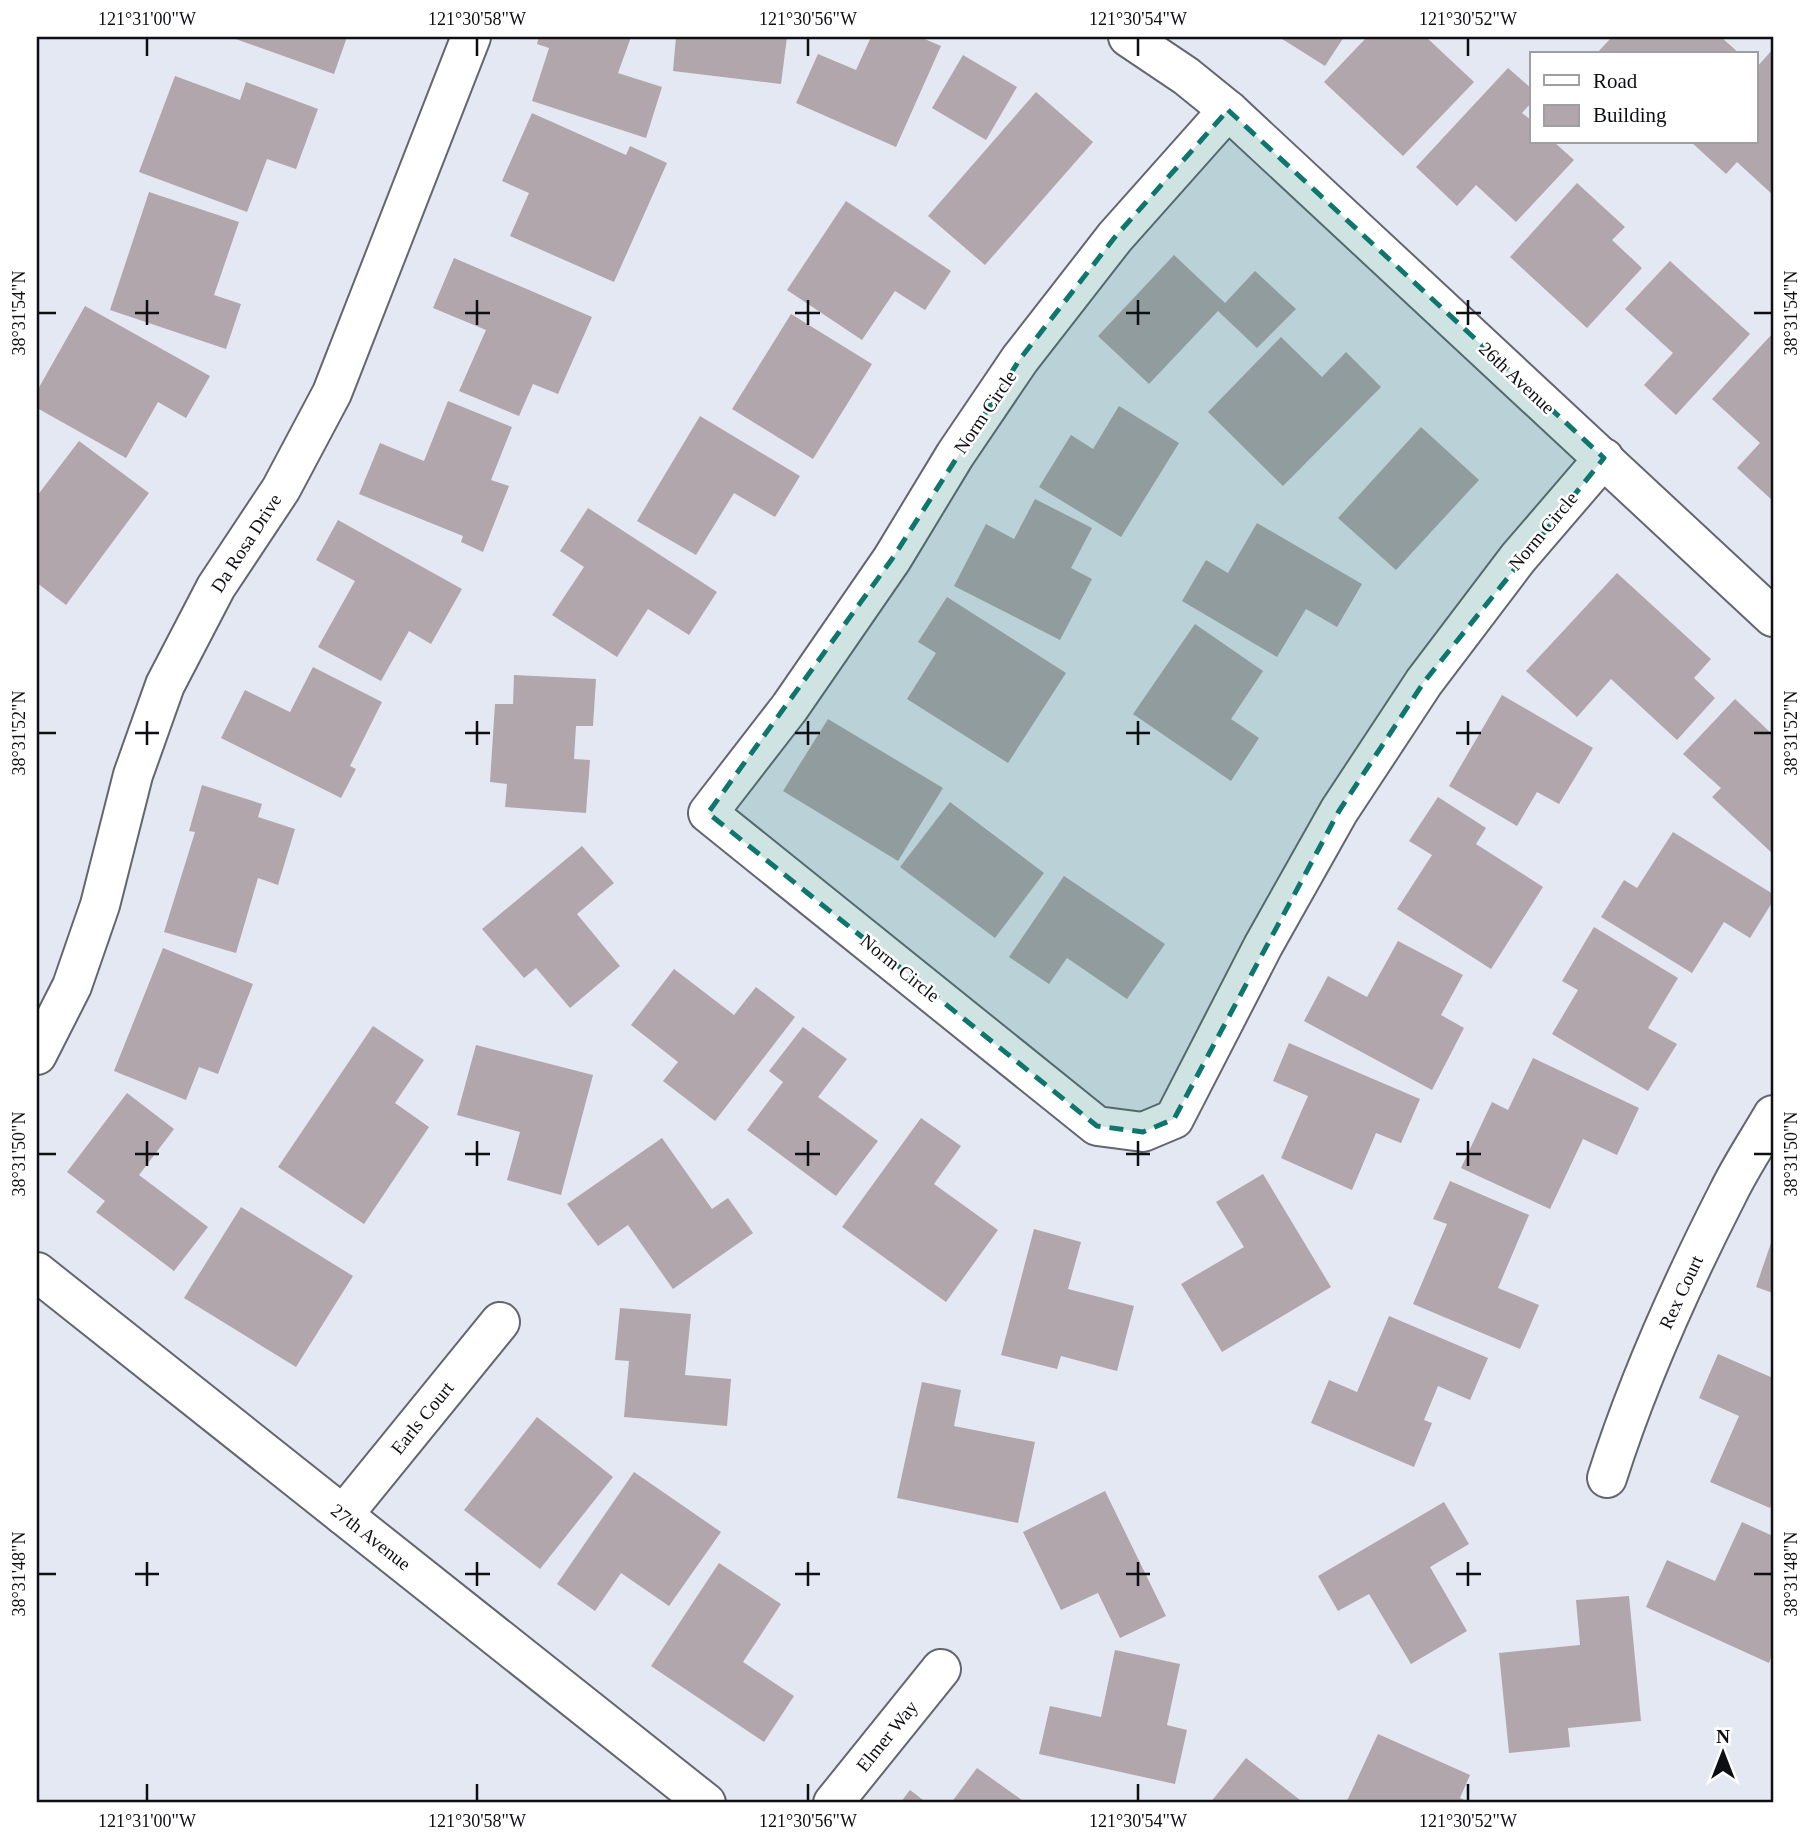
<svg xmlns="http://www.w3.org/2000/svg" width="1810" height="1840" viewBox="0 0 1810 1840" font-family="'Times New Roman',serif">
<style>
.building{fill:#b1a6ab}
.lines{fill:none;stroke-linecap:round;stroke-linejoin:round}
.minor-casing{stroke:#63666f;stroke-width:42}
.minor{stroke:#fff;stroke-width:38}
.marked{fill:#0f766e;fill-opacity:0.2;stroke:#0f766e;stroke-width:5;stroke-dasharray:14 9;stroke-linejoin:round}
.ticks{fill:none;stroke:#0e0f12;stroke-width:2.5}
.labels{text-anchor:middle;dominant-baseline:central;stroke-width:5;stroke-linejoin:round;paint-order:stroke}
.street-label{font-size:19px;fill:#0e0f12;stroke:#fff}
.neatline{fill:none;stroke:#0e0f12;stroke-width:2.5}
.ticks-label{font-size:18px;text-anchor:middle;fill:#0e0f12}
</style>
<rect width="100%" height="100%" fill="#e4e8f2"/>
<g class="building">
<polygon points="230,37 347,37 334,74"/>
<polygon points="539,37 631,37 618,73 662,87 646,138 532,101 549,48 537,44"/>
<polygon points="676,37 787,37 781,84 673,71"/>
<polygon points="871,37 920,37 941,46 896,147 796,103 818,54 856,70"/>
<polygon points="1279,37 1344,37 1325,66"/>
<polygon points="1367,37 1426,37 1474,82 1403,156 1324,82"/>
<polygon points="1612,37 1721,37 1740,54 1596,54"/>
<polygon points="1773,49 1773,195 1737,162 1726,174 1691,142 1756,142 1756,68"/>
<polygon points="963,55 1017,87 986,140 932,108"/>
<polygon points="1508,68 1532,89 1532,102 1522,113 1532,121 1532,142 1554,142 1574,160 1516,222 1476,185 1457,206 1416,167"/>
<polygon points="175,76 240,100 246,82 318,109 296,169 267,159 247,212 139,172"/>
<polygon points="1036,92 1093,142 985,265 928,216"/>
<polygon points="532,113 626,155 630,146 667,163 614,282 510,236 529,193 502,181"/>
<polygon points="1577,183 1625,227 1612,240 1642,268 1587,328 1510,257"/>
<polygon points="149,192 239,222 214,295 241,304 226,349 110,310"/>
<polygon points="846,201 951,271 925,310 895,291 862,340 787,290"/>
<polygon points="1174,255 1225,303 1255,271 1296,309 1257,348 1218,311 1149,384 1098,336"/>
<polygon points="454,258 592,317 558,394 533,384 519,416 459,391 486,330 433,308"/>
<polygon points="1670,261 1750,334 1676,415 1644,385 1673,353 1625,309"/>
<polygon points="85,306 210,376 186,418 158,402 126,458 37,408 37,391"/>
<polygon points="791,314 872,364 813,459 732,409"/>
<polygon points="1773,333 1773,501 1737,468 1760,443 1712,399"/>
<polygon points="1281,337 1322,377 1346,352 1381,387 1283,486 1208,412"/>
<polygon points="448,401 512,427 491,480 509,486 483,552 461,542 463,536 359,494 380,443 424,461"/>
<polygon points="1119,406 1179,443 1121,537 1039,487 1071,435 1093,449"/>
<polygon points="700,416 800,476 775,517 734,493 696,555 637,521"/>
<polygon points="1421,427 1479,480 1396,570 1338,518"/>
<polygon points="79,441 149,493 66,605 37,583 37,496"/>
<polygon points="1035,499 1092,528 1071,568 1092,579 1060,640 954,586 986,524 1014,539"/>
<polygon points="588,508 717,592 689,635 648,609 617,657 552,615 584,567 560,551"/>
<polygon points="338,520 462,589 431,644 409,631 381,681 318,647 355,581 316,560"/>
<polygon points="1257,523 1362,584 1337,627 1306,609 1277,657 1182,601 1206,560 1228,573"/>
<polygon points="1617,573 1711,659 1694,678 1715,698 1677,740 1611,679 1577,717 1526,671"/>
<polygon points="947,597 1066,673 1008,763 907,699 936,653 918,642"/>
<polygon points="1195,624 1263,671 1231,719 1259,738 1231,781 1133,714"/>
<polygon points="313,667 382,702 350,766 356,769 341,798 221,738 245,690 290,712"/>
<polygon points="514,675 596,679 593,726 576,726 574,759 590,760 586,813 505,807 507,784 490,782 495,704 513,704"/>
<polygon points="1502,695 1593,748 1559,804 1537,792 1517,826 1449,786"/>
<polygon points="1735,699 1773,735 1773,854 1712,797 1721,788 1683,754"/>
<polygon points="828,719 943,788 898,861 783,791"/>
<polygon points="202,785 262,804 258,817 295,829 278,885 258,878 236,953 164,932 195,832 189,831"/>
<polygon points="1438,797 1486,828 1476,844 1543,887 1491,969 1397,909 1432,855 1409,841"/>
<polygon points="950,802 1044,873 995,938 900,867"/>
<polygon points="1673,832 1773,894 1773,901 1750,938 1724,922 1692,973 1601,917 1624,880 1637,888"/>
<polygon points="582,846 614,883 577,914 620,966 570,1008 536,968 524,978 482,929"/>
<polygon points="1064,876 1165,944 1127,999 1067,958 1049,984 1009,957"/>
<polygon points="1594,927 1678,978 1648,1028 1677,1044 1648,1091 1552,1034 1578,990 1562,981"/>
<polygon points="1398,941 1463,975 1441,1015 1464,1028 1432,1090 1304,1021 1328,976 1367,997"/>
<polygon points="163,948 253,984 218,1074 199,1067 186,1100 114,1071"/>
<polygon points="674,969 734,1015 756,987 795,1017 715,1121 663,1081 678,1062 631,1025"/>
<polygon points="373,1026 424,1060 395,1103 429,1127 364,1224 278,1167"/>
<polygon points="803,1027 847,1059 818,1097 878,1141 836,1196 747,1130 783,1082 769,1071"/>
<polygon points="1289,1043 1420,1099 1401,1143 1376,1133 1352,1190 1281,1158 1308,1096 1273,1081"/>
<polygon points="476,1045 593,1075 561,1195 507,1180 520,1132 457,1115"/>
<polygon points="1533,1058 1639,1108 1617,1155 1583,1139 1550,1209 1461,1168 1492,1102 1508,1110"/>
<polygon points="127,1093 174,1129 139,1175 208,1227 174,1271 96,1212 105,1201 67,1172"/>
<polygon points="921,1118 961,1146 934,1184 998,1230 946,1302 842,1227"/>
<polygon points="662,1138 712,1209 728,1198 753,1233 673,1289 628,1225 598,1246 567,1204"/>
<polygon points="1263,1174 1331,1287 1222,1352 1181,1284 1244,1247 1216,1202"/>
<polygon points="1450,1181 1529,1215 1498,1288 1539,1305 1520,1349 1413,1304 1447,1224 1433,1219"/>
<polygon points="241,1207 353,1276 296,1367 184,1298"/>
<polygon points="1034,1229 1081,1242 1068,1289 1134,1306 1117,1371 1061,1356 1057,1369 1001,1355"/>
<polygon points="1773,1237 1773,1293 1756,1287"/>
<polygon points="620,1308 691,1314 685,1375 731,1379 727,1426 624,1417 629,1361 615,1360"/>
<polygon points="1389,1316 1488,1358 1470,1400 1438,1386 1424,1420 1432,1423 1414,1467 1311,1423 1329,1380 1357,1392"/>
<polygon points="1718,1354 1773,1378 1773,1500 1770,1508 1710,1482 1739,1416 1699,1398"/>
<polygon points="922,1382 961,1390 954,1426 1035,1442 1018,1523 897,1498"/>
<polygon points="537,1417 613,1477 540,1569 464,1510"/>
<polygon points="634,1472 721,1532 669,1606 621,1573 595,1611 557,1584"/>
<polygon points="1105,1491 1166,1616 1120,1638 1098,1593 1061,1610 1023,1532"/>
<polygon points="1444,1502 1469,1544 1430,1567 1467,1631 1411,1664 1369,1594 1338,1611 1318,1576"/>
<polygon points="1742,1522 1773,1536 1773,1652 1769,1663 1646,1607 1667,1560 1715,1581"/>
<polygon points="719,1563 781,1604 743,1662 794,1696 764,1742 651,1666"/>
<polygon points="1629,1596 1641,1721 1568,1728 1570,1747 1509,1753 1499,1653 1580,1645 1576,1600"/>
<polygon points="1115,1650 1180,1664 1167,1725 1187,1730 1175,1784 1039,1754 1050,1706 1101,1717"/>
<polygon points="1378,1734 1470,1775 1460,1798 1472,1803 1346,1803"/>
<polygon points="1246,1758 1304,1803 1210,1803"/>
<polygon points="977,1768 1026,1803 951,1803"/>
<polygon points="910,1790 927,1803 900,1803"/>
</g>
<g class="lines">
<g class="minor-casing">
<g id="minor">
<polyline points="1128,37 1186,76 1228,110 1773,617"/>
<polyline points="1228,110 1115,237 1020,359 955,455 892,559 790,707 708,813 1097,1126 1143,1132 1174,1119 1263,946 1339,811 1424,682 1518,558 1604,458"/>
<polyline points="37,1055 72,986 100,905 133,775 165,685 216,587 281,489 332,393 471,37"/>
<polyline points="37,1272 706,1803"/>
<path d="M 1607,1478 C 1638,1380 1681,1285 1728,1193 C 1741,1166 1758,1141 1773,1115"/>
<polyline points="343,1515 500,1322"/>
<polyline points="833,1803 941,1669"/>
</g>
</g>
<use href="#minor" class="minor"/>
</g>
<path class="marked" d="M 1228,110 L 1604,458 L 1424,682 L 1339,811 L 1174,1119 L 1143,1132 L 1097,1126 L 708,813 L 892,559 L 1020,359 L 1115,237 Z"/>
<path class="ticks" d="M 147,38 L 147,56M 477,38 L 477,56M 808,38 L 808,56M 1138,38 L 1138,56M 1468,38 L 1468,56M 147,300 L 147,325M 477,300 L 477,325M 808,300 L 808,325M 1138,300 L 1138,325M 1468,300 L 1468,325M 38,313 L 56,313M 135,313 L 159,313M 465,313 L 490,313M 795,313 L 820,313M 1126,313 L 1150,313M 1456,313 L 1481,313M 1754,313 L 1772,313M 147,721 L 147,745M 477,721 L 477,745M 808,721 L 808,745M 1138,721 L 1138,745M 1468,721 L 1468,745M 38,733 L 56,733M 135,733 L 159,733M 465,733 L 490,733M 795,733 L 820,733M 1126,733 L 1150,733M 1456,733 L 1481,733M 1754,733 L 1772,733M 147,1141 L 147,1166M 477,1141 L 477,1166M 808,1141 L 808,1166M 1138,1141 L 1138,1166M 1468,1141 L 1468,1166M 38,1154 L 56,1154M 135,1154 L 159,1154M 465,1154 L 490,1154M 795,1154 L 820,1154M 1126,1154 L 1150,1154M 1456,1154 L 1481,1154M 1754,1154 L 1772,1154M 147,1562 L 147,1586M 477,1562 L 477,1586M 808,1562 L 808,1586M 1138,1562 L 1138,1586M 1468,1562 L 1468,1586M 38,1574 L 56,1574M 135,1574 L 159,1574M 465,1574 L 490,1574M 795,1574 L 820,1574M 1126,1574 L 1150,1574M 1456,1574 L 1481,1574M 1754,1574 L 1772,1574M 147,1784 L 147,1801M 477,1784 L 477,1801M 808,1784 L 808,1801M 1138,1784 L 1138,1801M 1468,1784 L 1468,1801"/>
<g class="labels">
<g class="street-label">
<text transform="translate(1517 378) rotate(43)">26th Avenue</text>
<text transform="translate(985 412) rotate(-56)">Norm Circle</text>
<text transform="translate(1543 531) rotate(-50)">Norm Circle</text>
<text transform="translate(246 543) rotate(-57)">Da Rosa Drive</text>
<text transform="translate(900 968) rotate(39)">Norm Circle</text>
<text transform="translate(1681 1292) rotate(-65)">Rex Court</text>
<text transform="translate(422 1418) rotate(-51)">Earls Court</text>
<text transform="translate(371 1537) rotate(38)">27th Avenue</text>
<text transform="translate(887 1736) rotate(-51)">Elmer Way</text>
</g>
</g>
<rect width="1810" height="1840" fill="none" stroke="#ffffff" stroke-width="77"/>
<rect x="1530" y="52" width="228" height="91" fill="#ffffff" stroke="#9f9fa0" stroke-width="2"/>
<rect x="1544" y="75" width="35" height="10" fill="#ffffff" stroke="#9f9fa0" stroke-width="2"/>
<text x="1593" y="88" font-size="21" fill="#0e0f12">Road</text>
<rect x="1544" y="105" width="35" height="21" fill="#b1a6ab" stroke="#9f9fa0" stroke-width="2"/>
<text x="1593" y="122" font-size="21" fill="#0e0f12">Building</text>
<g transform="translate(1723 1753)" stroke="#ffffff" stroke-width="5" paint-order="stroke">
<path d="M0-5L12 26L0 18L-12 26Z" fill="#0e0f12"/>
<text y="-10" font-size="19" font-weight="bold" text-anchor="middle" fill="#0e0f12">N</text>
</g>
<rect x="38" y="38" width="1734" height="1763" class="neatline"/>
<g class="ticks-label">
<text x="147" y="25">121°31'00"W</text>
<text x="477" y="25">121°30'58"W</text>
<text x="808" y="25">121°30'56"W</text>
<text x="1138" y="25">121°30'54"W</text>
<text x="1468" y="25">121°30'52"W</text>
<text transform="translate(19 313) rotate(-90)" y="6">38°31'54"N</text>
<text transform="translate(1791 313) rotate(-90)" y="6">38°31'54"N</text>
<text transform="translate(19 733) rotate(-90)" y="6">38°31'52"N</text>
<text transform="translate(1791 733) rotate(-90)" y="6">38°31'52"N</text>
<text transform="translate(19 1154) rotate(-90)" y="6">38°31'50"N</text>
<text transform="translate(1791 1154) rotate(-90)" y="6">38°31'50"N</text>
<text transform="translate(19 1574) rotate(-90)" y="6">38°31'48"N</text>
<text transform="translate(1791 1574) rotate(-90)" y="6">38°31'48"N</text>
<text x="147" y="1827">121°31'00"W</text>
<text x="477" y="1827">121°30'58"W</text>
<text x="808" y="1827">121°30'56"W</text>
<text x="1138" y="1827">121°30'54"W</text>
<text x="1468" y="1827">121°30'52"W</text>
</g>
</svg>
